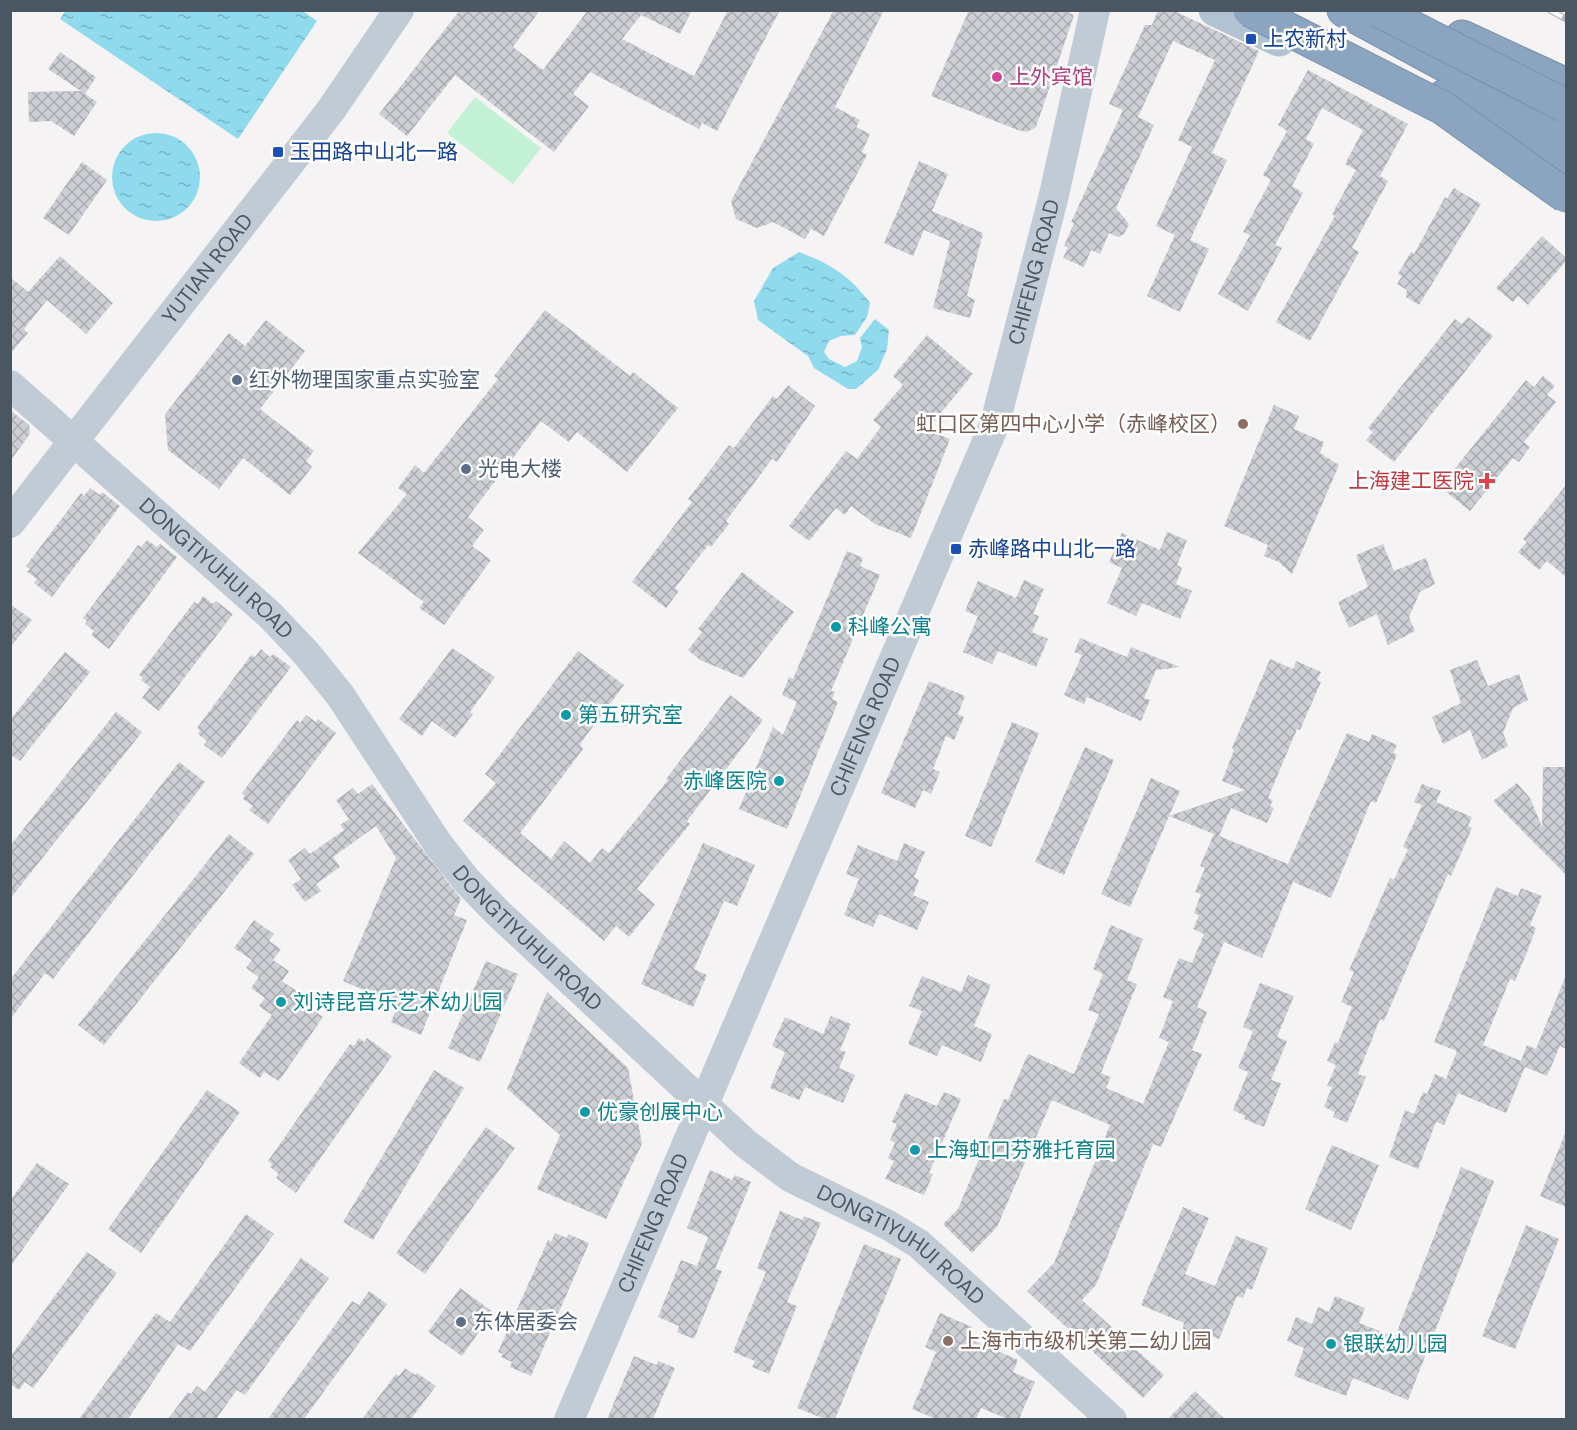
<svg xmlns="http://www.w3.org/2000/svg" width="1577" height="1430" viewBox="0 0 1577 1430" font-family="'DM Sans','Noto Sans SC',sans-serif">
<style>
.garden{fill:#c3f1d5}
.water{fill:url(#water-ripples)}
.building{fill:url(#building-cross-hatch)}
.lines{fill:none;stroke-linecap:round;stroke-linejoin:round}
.highway-casing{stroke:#7690ad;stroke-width:35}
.secondary{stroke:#c1cbd6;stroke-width:30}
.primary{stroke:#b3c2d1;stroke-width:33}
.highway{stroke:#8ba5c1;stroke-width:33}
.rail-casing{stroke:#b5b8bd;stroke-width:7}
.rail{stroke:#fff;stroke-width:4.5;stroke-dasharray:14;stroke-linecap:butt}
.highway-bridge-casing{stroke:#7690ad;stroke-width:35;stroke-linecap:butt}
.highway-bridge{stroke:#8ba5c1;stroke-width:33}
.transit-dot{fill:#1a4fb4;stroke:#fff;stroke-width:2}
.hotel-dot{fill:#d1479c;stroke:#fff;stroke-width:2}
.service-dot{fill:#5c6f8a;stroke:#fff;stroke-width:2}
.education-dot{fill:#8d6e63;stroke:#fff;stroke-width:2}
.health-dot{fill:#e0444e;stroke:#fff;stroke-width:2}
.culture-dot{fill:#0f9aa8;stroke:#fff;stroke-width:2}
.labels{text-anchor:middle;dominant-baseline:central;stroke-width:5;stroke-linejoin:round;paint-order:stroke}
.transit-label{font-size:21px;fill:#164399;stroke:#fff;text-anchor:start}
.hotel-label{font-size:21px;fill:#b23c85;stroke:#fff;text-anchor:start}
.street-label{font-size:21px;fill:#4a5661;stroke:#fff}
.service-label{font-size:21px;fill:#4e5e75;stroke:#fff;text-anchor:start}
.education-label{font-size:21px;fill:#785e54;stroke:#fff;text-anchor:end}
.health-label{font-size:21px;fill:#be3a42;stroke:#fff;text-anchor:end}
.culture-label{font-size:21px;fill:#0d838f;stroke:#fff;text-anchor:start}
</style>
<defs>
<pattern id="water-ripples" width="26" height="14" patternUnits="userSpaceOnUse" patternTransform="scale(1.5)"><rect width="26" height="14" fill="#90daee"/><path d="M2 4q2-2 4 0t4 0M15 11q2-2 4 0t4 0" fill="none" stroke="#78b4c4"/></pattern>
<pattern id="building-cross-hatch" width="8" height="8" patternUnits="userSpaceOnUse" patternTransform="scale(1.5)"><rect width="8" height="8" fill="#cdcfd5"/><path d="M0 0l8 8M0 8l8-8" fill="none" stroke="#a8abb0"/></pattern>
</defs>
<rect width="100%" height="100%" fill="#f5f3f3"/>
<polygon class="garden" points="475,97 541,148 513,184 447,133"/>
<g class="water">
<polygon points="66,10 301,10 317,21 238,139 60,19"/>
<circle cx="156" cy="177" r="44"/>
<path d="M 799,252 C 831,264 850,276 870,303 L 867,317 L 855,335 L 841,336 L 829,341 L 824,352 L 829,359 L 845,367 L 857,361 L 862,347 L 860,338 L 875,319 L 889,330 L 887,349 L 878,370 L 856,389 L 848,389 L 814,368 L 808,356 L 758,320 L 754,301 L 773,268 Z"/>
</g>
<g class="building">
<polygon points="460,10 540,10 513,47 543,70 588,10 692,10 680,34 641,15 622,39 694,76 728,10 780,10 717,131 702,123 699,129 590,72 573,94 589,106 554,152 455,75 407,136 379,114"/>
<polygon points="834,10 884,10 835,107 860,120 856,127 870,134 862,152 867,155 824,236 811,229 805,239 773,222 757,228 736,219 731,201"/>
<polygon points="969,10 1063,10 1074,15 1036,127 1027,132 1018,130 931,96"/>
<polygon points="1158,10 1172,10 1259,51 1212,153 1227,160 1190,240 1209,249 1180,312 1147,296 1175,235 1156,226 1192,147 1178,140 1215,60 1173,41 1138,117 1154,125 1116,208 1129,224 1124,234 1118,237 1109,233 1100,254 1091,250 1084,267 1063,258 1068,248 1064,246 1074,223 1071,222 1123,110 1109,104 1145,25 1152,25"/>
<polygon points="60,52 96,77 85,94 97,102 74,136 51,121 29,122 28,92 81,91 48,69"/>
<polygon points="1308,70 1408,124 1380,176 1388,181 1352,248 1359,252 1310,341 1276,322 1335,216 1332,214 1356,170 1345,164 1363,130 1322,108 1306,139 1314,144 1292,186 1303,193 1275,245 1282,248 1248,311 1218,294 1250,235 1243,232 1271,180 1263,175 1287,131 1278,125"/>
<polygon points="919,161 948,174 932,211 983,233 967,296 975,300 970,318 933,308 950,241 924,230 913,256 884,243"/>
<polygon points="82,162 107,180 69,235 43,218"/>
<polygon points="1454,188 1481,204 1419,305 1406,297 1407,290 1397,284 1402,276 1398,274 1411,252 1414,254 1445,197 1447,199"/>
<polygon points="1542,236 1566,258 1566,261 1528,305 1518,296 1513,302 1496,288"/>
<polygon points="60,256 113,303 86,334 47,300 24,329 28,333 10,354 10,277 28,292"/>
<polygon points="545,310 630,376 633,372 678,408 627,472 577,432 569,442 541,421 468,517 484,530 472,546 491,560 444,625 419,608 424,602 358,553 407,494 398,488 415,465 424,473 498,379 494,376"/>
<polygon points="1468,317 1493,336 1394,462 1366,440 1373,432 1368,428 1455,319 1462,324"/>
<polygon points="266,320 305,351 260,409 314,451 306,461 312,467 290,495 243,458 219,489 168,450 165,414 229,333 245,346"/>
<polygon points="927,335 973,374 927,430 950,439 911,538 875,524 851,506 845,515 836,508 809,541 789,526 846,451 857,459 881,427 873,420 903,385 893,376"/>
<polygon points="1543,376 1555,386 1547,395 1556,402 1524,442 1530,447 1519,462 1513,458 1470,511 1440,487 1526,380 1534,387"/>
<polygon points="788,385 815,406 777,462 772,459 726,521 729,524 711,547 708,545 675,588 679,591 666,608 632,582 692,502 688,499 729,445 734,448 773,396 777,399"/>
<polygon points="1274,405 1299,416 1294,429 1324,442 1320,453 1339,465 1292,574 1279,562 1264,556 1268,545 1224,526"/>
<polygon points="10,410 29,425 30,434 10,461"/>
<polygon points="1566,485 1566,577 1547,561 1539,570 1518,552 1527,542 1523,539"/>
<polygon points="90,488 100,495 102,492 120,506 52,597 34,583 37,579 27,572 30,569 26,566 81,493 84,496"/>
<polygon points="1167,532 1187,540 1177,565 1182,568 1176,584 1192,591 1180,619 1142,603 1136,616 1107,603 1122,568 1109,562 1122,533 1160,550"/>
<polygon points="147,540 157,547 160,544 177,557 109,649 91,635 94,631 85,624 87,621 83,618 138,545 141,547"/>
<polygon points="1383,544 1394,571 1426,558 1435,584 1420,592 1409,617 1415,631 1388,645 1377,614 1349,628 1338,602 1368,587 1356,555"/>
<polygon points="847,551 863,558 860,566 880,575 831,691 835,692 832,699 838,702 787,829 739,809 773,727 783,735 797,702 782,695 789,677 793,679"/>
<polygon points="742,572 794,612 743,678 700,660 688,650 702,632 698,629"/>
<polygon points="1024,580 1044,589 1033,614 1039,616 1032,632 1048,639 1036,667 998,651 992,664 963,652 978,616 965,611 978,581 1016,598"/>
<polygon points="203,596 213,604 216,601 233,614 159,711 142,698 150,687 141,680 143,677 139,675 194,602 198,604"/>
<polygon points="10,604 32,620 10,648"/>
<polygon points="1080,638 1127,657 1131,647 1180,667 1156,670 1144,698 1150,700 1141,721 1087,697 1084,704 1064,695 1082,655 1074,652"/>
<polygon points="452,648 495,677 470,712 473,714 455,738 432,721 422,736 399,719"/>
<polygon points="261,649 270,657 273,654 291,667 222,758 204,745 207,741 198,734 200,731 197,728 251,655 255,657"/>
<polygon points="578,651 624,685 580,744 583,749 520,833 551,859 564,841 590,863 602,848 609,853 668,780 666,779 730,695 763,720 687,821 690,824 637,889 655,904 629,937 616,926 604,941 463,821 496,783 485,774"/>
<polygon points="65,652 90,672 20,761 10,754 10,720"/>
<polygon points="1270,659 1293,669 1296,661 1321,672 1317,680 1321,682 1300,730 1297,729 1268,798 1273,800 1270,806 1274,808 1267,823 1231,808 1219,836 1288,864 1347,733 1369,742 1372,734 1397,745 1393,753 1397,755 1376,803 1371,801 1331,898 1293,882 1262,958 1224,942 1197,1007 1207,1012 1192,1050 1202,1054 1161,1147 1153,1144 1096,1285 1082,1300 1164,1375 1143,1398 1027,1291 1054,1263 1110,1125 1052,1100 997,1227 972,1253 943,1224 958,1209 1004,1099 1008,1100 1028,1054 1074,1074 1099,1014 1088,1010 1103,974 1093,969 1111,925 1143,939 1127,980 1137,984 1101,1073 1111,1077 1106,1088 1143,1104 1169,1042 1159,1038 1173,1001 1163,997 1179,958 1192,963 1204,934 1193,929 1199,915 1194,913 1201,894 1195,892 1205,868 1200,866 1214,834 1169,816 1130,907 1101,894 1151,778 1180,791 1169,816 1245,790 1222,781 1234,750 1232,748"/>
<polygon points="1477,660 1488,686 1519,674 1528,700 1513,708 1503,733 1508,746 1482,760 1470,730 1443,744 1432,717 1461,703 1450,670"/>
<polygon points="929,681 965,696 958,714 964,717 954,740 946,736 933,769 940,772 931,794 923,790 915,808 881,793"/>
<polygon points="116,712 142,732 10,899 10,846"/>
<polygon points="306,715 316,722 318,719 336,733 268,824 249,810 253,806 243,799 245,796 242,793 297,720 300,723"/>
<polygon points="1012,722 1039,733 991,847 965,836"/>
<polygon points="1085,747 1114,760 1064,875 1035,862"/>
<polygon points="179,762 205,782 53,979 45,973 10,1020 10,980"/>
<polygon points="1543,767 1566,767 1566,875 1493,801 1517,783 1530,798 1542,827"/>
<polygon points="372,784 461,899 454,915 467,920 421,1035 391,1022 398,1005 343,981 396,858 376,826 333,857 340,867 316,884 321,891 305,902 292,885 301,879 288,860 305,848 310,854 344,830 340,825 349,819 336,800 353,788 358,794"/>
<polygon points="1422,784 1441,791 1436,802 1472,817 1468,826 1472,828 1451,876 1448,874 1384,1021 1380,1019 1358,1074 1366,1077 1347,1123 1333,1117 1335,1112 1324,1107 1332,1087 1327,1086 1336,1065 1327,1061 1335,1042 1338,1043 1352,1007 1341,1002 1354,972 1349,970 1390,878 1394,880 1408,849 1403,847 1422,805 1414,802"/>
<polygon points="229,834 254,854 104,1045 78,1025"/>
<polygon points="703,843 755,865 737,906 724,901 694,969 707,975 693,1007 641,984"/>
<polygon points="904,843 925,852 914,877 919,880 913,895 929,902 917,930 879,914 873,927 844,915 859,879 846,874 858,845 897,861"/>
<polygon points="1496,887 1518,896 1521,888 1542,896 1530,925 1536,928 1527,952 1515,981 1510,979 1483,1045 1521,1061 1527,1045 1536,1049 1566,975 1566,1049 1560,1046 1547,1076 1525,1067 1506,1113 1458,1093 1444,1125 1436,1122 1418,1169 1389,1157 1405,1110 1414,1114 1423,1092 1427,1094 1435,1074 1446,1079 1457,1051 1434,1042"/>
<polygon points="254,920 274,934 269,941 281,949 273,960 289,971 282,981 298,992 294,997 323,1017 279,1081 264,1072 260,1078 239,1063 272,1015 259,1006 265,998 251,988 259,977 246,968 252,960 234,948"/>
<polygon points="486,961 518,974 480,1062 448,1048"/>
<polygon points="968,975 991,985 974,1026 992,1034 981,1062 942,1045 937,1056 908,1044 922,1011 909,1006 922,976 961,992"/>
<polygon points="1260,983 1294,996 1277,1037 1287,1041 1271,1080 1281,1083 1264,1127 1244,1119 1245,1116 1233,1110 1248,1072 1238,1068 1253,1031 1243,1027"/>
<polygon points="547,992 628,1068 642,1144 606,1219 537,1189 560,1135 507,1089"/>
<polygon points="831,1016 851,1024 840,1050 846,1052 839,1068 855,1075 843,1103 805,1087 799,1100 770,1088 785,1052 772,1046 785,1017 823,1034"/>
<polygon points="359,1038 364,1042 367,1038 392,1056 296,1193 276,1178 279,1174 270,1167 272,1164 268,1161 350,1044 354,1046"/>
<polygon points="434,1070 464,1088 373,1240 343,1222"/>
<polygon points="207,1090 240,1112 141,1253 108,1229"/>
<polygon points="944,1092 961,1099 929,1173 933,1174 924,1195 885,1179 894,1161 888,1158 895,1143 890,1140 897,1124 892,1122 905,1093 937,1106"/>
<polygon points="486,1127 515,1148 425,1274 396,1253"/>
<polygon points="1566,1131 1566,1207 1540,1196"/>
<polygon points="1332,1145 1379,1165 1351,1230 1305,1209"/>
<polygon points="37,1163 69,1184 10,1267 10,1201"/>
<polygon points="1461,1167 1494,1181 1408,1400 1353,1378 1346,1396 1294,1376 1304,1348 1287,1341 1296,1317 1312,1324 1318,1307 1329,1312 1335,1296 1365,1308 1359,1323 1395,1337"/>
<polygon points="710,1170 732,1180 735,1175 751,1182 715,1269 722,1271 694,1339 677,1332 679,1326 658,1317 681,1260 697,1266 708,1237 687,1228"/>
<polygon points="1183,1207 1209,1218 1185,1274 1215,1286 1236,1236 1268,1248 1252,1290 1247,1288 1243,1298 1237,1296 1219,1339 1212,1336 1204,1349 1181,1340 1184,1323 1141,1305"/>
<polygon points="780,1211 802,1220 804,1216 821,1223 787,1302 797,1306 769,1374 752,1367 755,1361 733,1352 766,1272 757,1268"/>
<polygon points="246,1214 274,1234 190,1351 178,1344 128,1419 79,1419 156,1313 170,1322"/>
<polygon points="1526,1225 1559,1239 1515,1349 1482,1336"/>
<polygon points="555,1233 567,1238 568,1234 589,1243 531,1376 510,1367 512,1362 501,1357 503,1354 498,1352 548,1240 551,1242"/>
<polygon points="864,1244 901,1259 835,1419 825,1419 797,1408"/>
<polygon points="87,1252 117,1273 33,1388 25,1382 19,1390 10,1384 10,1357"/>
<polygon points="301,1258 329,1278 245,1395 237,1390 216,1419 168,1419 188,1392 191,1394 197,1386 205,1392"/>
<polygon points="460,1288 493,1312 462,1356 428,1332"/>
<polygon points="369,1291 387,1304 304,1419 268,1419 352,1301 359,1305"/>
<polygon points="940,1313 972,1327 968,1338 1018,1360 1013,1372 1035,1382 1019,1419 1008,1419 981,1408 976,1419 936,1419 912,1409 936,1352 925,1347"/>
<polygon points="634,1356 657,1365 658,1361 675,1368 653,1419 607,1419"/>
<polygon points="405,1368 415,1375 417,1373 436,1386 411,1419 362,1419 396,1374 399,1376"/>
<polygon points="1195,1391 1225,1419 1168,1419"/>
</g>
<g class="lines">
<g class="highway-casing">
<g id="highway">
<polyline points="1344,10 1462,74 1566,137"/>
<polyline points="1462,37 1566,85"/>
<polyline points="1445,96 1566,166"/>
</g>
</g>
<g class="secondary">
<path id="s1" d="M 10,385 L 270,615 L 306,653 L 340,695 L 438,844 L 467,881 L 498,913 L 745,1143 L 790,1177 L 888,1225 L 919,1244 L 1112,1420"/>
<path id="s2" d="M 10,523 L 331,110 L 399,10"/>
<path id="s3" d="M 569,1420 L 995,423 L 1053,199 L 1095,10"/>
</g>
<polyline class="primary" points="1215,10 1279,40"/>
<use href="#highway" class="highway"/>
<g class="rail-casing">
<polyline id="rail" points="1550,10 1566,19"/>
</g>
<use href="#rail" class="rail"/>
<g class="highway-bridge-casing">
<g id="highway-bridge">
<polyline points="1250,10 1443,108 1566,196"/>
<polyline points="1378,10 1566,106"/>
</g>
</g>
<use href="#highway-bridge" class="highway-bridge"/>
</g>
<g class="transit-dot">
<rect x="1245" y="33" width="12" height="12" rx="3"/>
<rect x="272" y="146" width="12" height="12" rx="3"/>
<rect x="950" y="543" width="12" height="12" rx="3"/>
</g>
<circle class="hotel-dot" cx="997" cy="77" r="6"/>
<g class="service-dot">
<circle cx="237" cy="380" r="6"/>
<circle cx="466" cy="469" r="6"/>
<circle cx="461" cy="1322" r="6"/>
</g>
<g class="education-dot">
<circle cx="1243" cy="424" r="6"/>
<circle cx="948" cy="1341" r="6"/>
</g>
<path class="health-dot" d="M1484 472h6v6h6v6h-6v6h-6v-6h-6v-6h6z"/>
<g class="culture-dot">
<circle cx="836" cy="627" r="6"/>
<circle cx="566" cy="715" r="6"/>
<circle cx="779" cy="781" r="6"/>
<circle cx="281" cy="1002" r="6"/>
<circle cx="585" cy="1112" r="6"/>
<circle cx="915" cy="1150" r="6"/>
<circle cx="1331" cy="1344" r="6"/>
</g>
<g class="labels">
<g class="transit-label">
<text x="1263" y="39">上农新村</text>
<text x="290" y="152">玉田路中山北一路</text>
<text x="968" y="549">赤峰路中山北一路</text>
</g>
<g class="hotel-label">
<text x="1009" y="77">上外宾馆</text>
</g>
<g class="street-label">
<text stroke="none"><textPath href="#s2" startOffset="322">YUTIAN ROAD</textPath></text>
<text stroke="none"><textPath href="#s3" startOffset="1240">CHIFENG ROAD</textPath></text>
<text stroke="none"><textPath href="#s1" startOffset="276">DONGTIYUHUI ROAD</textPath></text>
<text stroke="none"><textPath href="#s3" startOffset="754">CHIFENG ROAD</textPath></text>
<text stroke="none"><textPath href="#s1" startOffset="762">DONGTIYUHUI ROAD</textPath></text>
<text stroke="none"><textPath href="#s3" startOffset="214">CHIFENG ROAD</textPath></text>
<text stroke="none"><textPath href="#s1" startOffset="1248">DONGTIYUHUI ROAD</textPath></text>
</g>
<g class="service-label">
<text x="249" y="380">红外物理国家重点实验室</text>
<text x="478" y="469">光电大楼</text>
<text x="473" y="1322">东体居委会</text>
</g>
<g class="education-label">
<text x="1231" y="424">虹口区第四中心小学（赤峰校区）</text>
<text x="960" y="1341" text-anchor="start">上海市市级机关第二幼儿园</text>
</g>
<g class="health-label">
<text x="1474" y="481">上海建工医院</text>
</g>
<g class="culture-label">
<text x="848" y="627">科峰公寓</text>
<text x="578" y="715">第五研究室</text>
<text x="767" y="781" text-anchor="end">赤峰医院</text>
<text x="293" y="1002">刘诗昆音乐艺术幼儿园</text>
<text x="597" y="1112">优豪创展中心</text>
<text x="927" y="1150">上海虹口芬雅托育园</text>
<text x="1343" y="1344">银联幼儿园</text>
</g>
</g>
<rect width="1577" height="1430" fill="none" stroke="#4a5661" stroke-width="24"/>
</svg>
